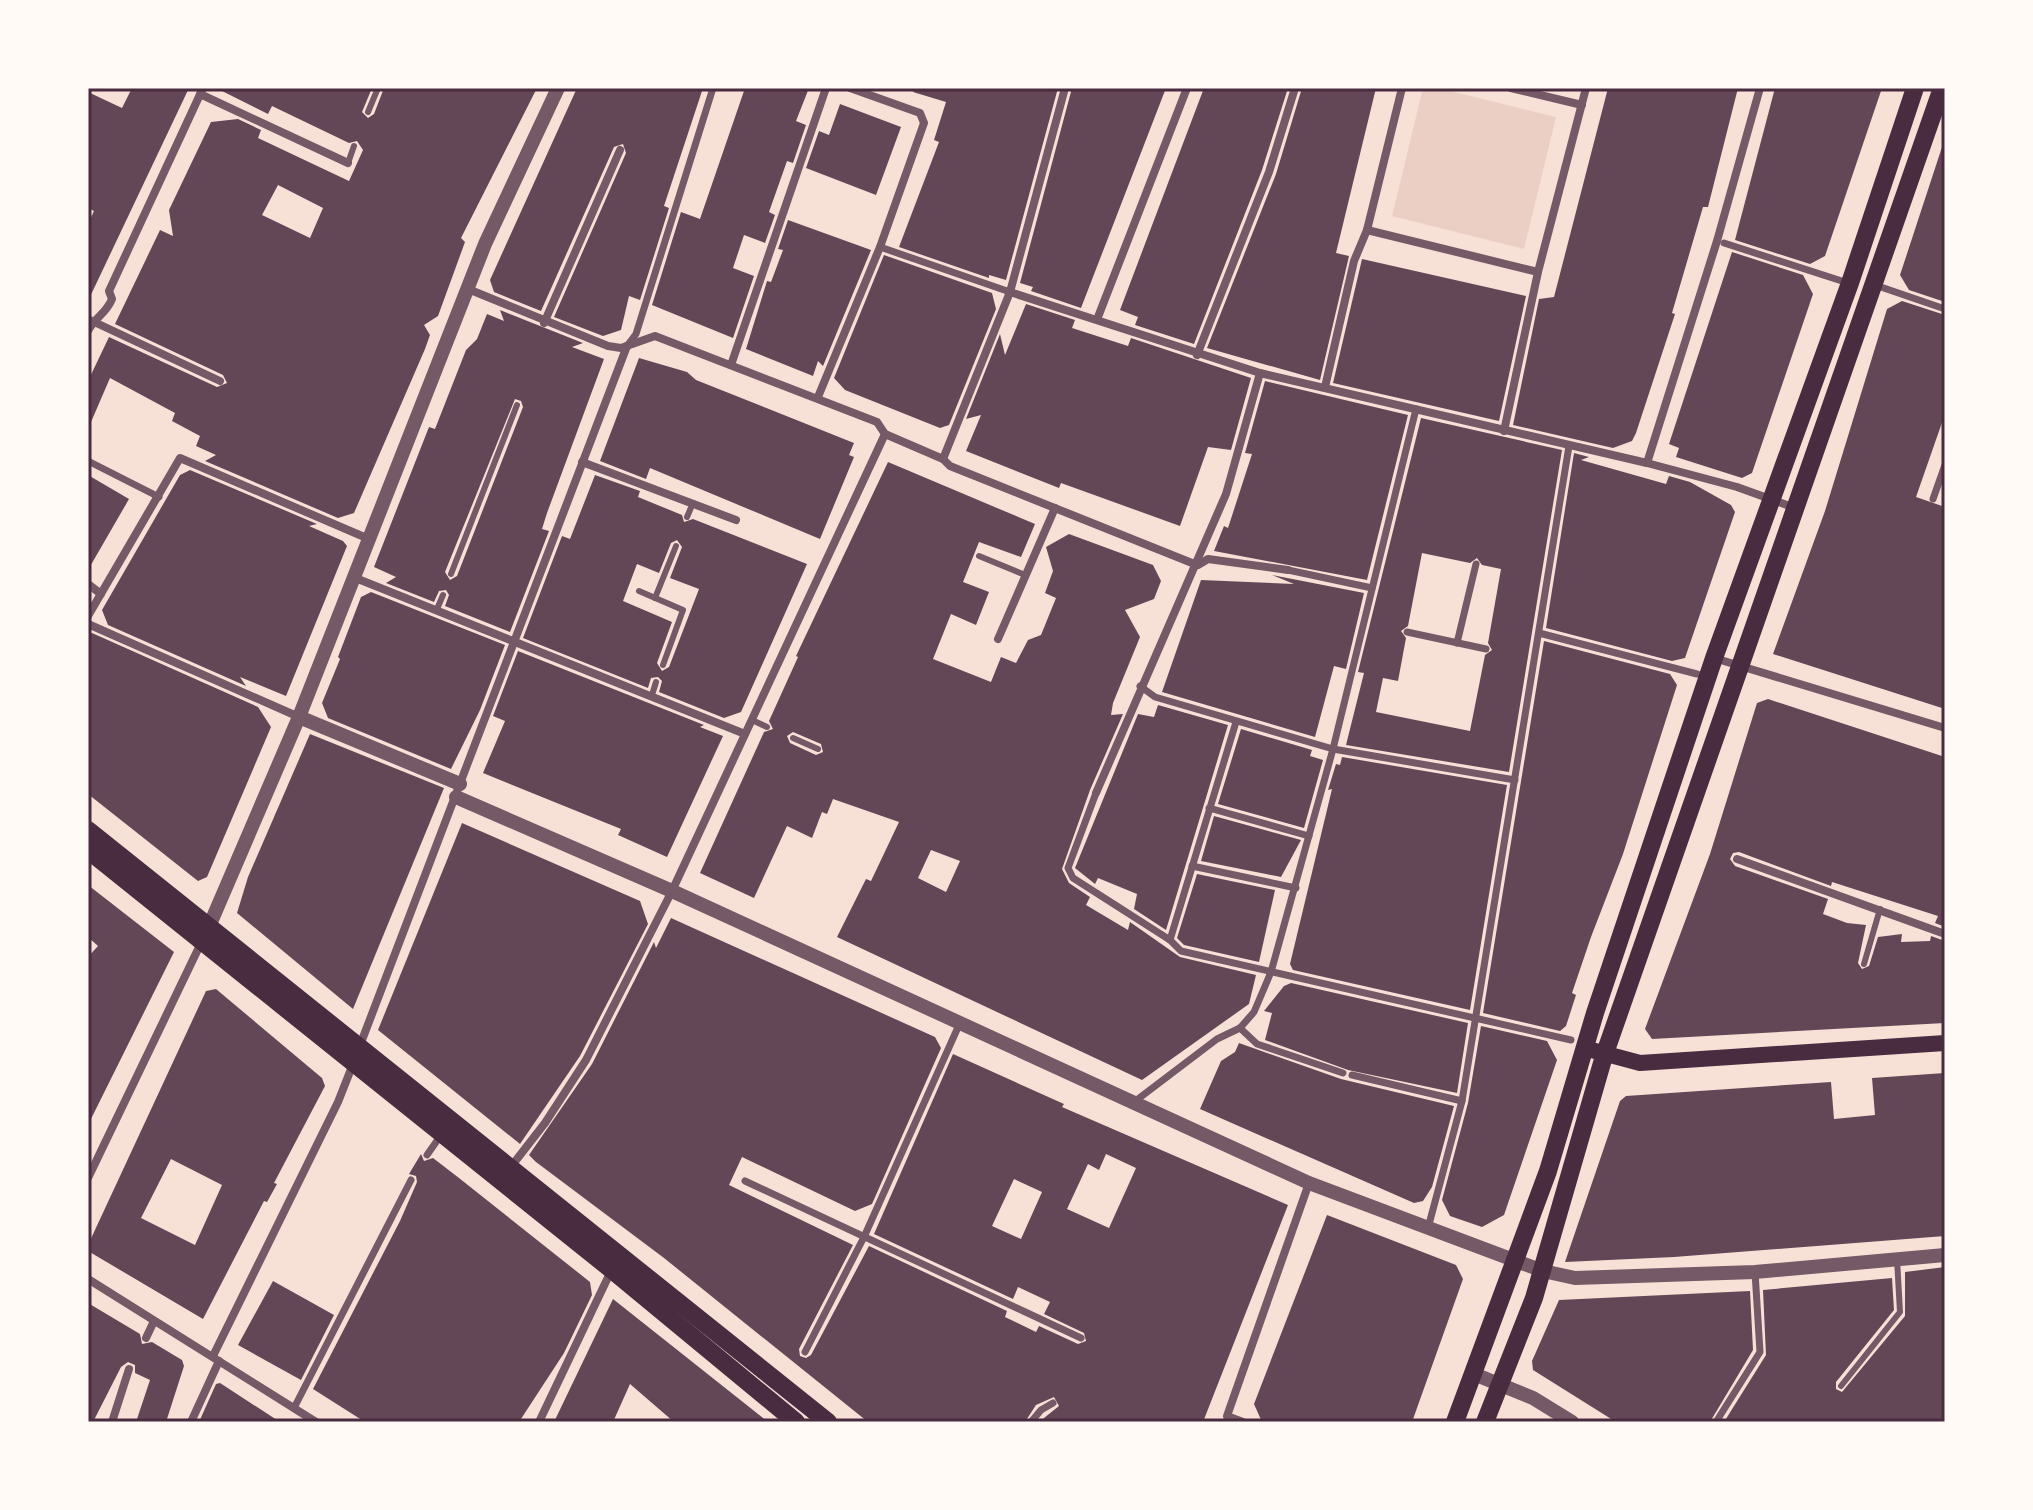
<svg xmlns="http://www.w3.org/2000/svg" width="2033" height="1510" viewBox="0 0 2033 1510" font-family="'Roboto Condensed',sans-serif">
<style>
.green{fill:#ebcfc5}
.building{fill:#644757;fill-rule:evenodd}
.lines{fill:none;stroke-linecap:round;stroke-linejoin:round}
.service{stroke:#755966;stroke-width:6}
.pedestrian{stroke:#755966;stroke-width:7}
.minor{stroke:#755966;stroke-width:8}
.tertiary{stroke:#755966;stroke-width:14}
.secondary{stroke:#4a2c40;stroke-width:16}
.primary{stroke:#4a2c40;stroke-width:18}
.neatline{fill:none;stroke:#4a2c40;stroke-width:3}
</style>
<rect width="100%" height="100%" fill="#f7e1d7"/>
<polygon class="green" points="1423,88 1438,88 1556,117 1524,249 1392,216"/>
<g class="building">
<polygon points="132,88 189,88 88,301 88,224 94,211 88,208 88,92 122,108"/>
<path d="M 216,88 L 372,88 L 362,112 L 368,118 L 374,114 L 384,88 L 537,88 L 461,238 L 465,242 L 438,316 L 424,325 L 430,335 L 425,349 L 354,513 L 338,518 L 205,461 L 216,455 L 196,446 L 200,436 L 172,421 L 175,413 L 110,378 L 88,429 L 88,381 L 109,337 L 217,387 L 227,383 L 223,375 L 115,324 L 160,230 L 173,236 L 169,210 L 211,122 L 238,119 L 261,130 L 258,138 L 349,181 L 363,150 L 357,141 L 349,143 L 272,106 L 268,114 ZM 278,185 L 323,208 L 310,238 L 262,215 Z"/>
<polygon points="577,88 703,88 664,206 669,208 640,300 629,296 621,330 603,336 554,317 626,153 623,144 614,147 541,311 494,292 490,280"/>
<polygon points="745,88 809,88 796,121 806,125 793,163 787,161 769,212 775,215 765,243 744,235 733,268 754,276 733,338 652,305 681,212 700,219"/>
<polygon points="914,88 1058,88 1006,280 989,275 989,278 899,247 939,142 934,140 946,102 913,92"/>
<polygon points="1072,88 1166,88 1081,308 1031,291 1033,287 1020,283"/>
<polygon points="1204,88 1288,88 1262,170 1194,344 1135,325 1138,317 1120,310"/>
<polygon points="1302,88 1376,88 1336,253 1349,256 1320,380 1207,348 1276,174"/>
<polygon points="1608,88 1738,88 1708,207 1703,207 1672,313 1675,314 1636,433 1632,441 1613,448 1513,425 1539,299 1554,297"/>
<polygon points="1775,88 1882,88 1825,256 1810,264 1735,240"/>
<polygon points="840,104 901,127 876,195 806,168 819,131 829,135"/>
<polygon points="1942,147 1945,148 1945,302 1909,290 1900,275"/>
<polygon points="788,220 871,250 823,366 818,361 813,376 746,349 767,281 771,282 783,250 778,249"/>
<polygon points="1732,252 1803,275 1813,294 1752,473 1742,478 1676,457 1679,448 1669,444"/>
<polygon points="884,255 992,293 996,309 949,425 940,428 845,390 834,378"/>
<polygon points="1362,259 1526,296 1499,421 1333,383"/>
<polygon points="1902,301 1945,315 1945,414 1916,497 1945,507 1945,709 1773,654 1825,511 1887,309"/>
<polygon points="1026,304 1075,320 1072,328 1128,346 1131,338 1251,378 1231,450 1208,447 1180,526 1061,483 1059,488 966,451 981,415 966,419 1000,334 1005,355"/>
<path d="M 500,310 L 583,343 L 572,347 L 604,359 L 547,513 L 542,529 L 549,531 L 510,632 L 445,606 L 449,595 L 446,590 L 439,591 L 434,602 L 386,583 L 396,577 L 374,567 L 429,427 L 435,429 L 466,350 L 477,339 L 487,314 L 504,321 ZM 515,399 L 521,401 L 523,407 L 457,576 L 450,580 L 445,572 Z"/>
<polygon points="639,358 687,372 696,380 854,443 849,455 854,457 820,539 650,468 646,479 600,461"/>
<polygon points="1265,381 1408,415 1367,580 1214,551 1224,526 1228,528 1252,454 1245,453"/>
<path d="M 1421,418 L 1562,450 L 1509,772 L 1346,745 L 1364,673 L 1358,672 ZM 1422,553 L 1470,563 L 1477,558 L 1482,565 L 1501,569 L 1488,643 L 1492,650 L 1485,655 L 1470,731 L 1376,712 L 1383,678 L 1398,681 L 1406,638 L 1401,631 L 1408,626 Z"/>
<polygon points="1574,453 1589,457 1581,460 1666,484 1669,476 1690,482 1731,505 1735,512 1685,658 1672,661 1546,628"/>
<path d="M 888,462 L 1035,524 L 1021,557 L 979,542 L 963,582 L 989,592 L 976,625 L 951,614 L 933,659 L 991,682 L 1001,657 L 1016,663 L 1028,640 L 1041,635 L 1056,598 L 1045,593 L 1053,571 L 1046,547 L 1069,534 L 1153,565 L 1161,581 L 1154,599 L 1125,610 L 1140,637 L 1113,703 L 1111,715 L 1123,714 L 1090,790 L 1062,869 L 1069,883 L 1090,897 L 1086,905 L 1128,930 L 1130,922 L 1180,957 L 1256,975 L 1249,1004 L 1142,1080 L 837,937 L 866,879 L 871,881 L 899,822 L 833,799 L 827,814 L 822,812 L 812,838 L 787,826 L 754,898 L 700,873 L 764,732 L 773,729 L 769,721 L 798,657 L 796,656 ZM 793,732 L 821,744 L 823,752 L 816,755 L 790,743 L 787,736 ZM 931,850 L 960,861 L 946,892 L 918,878 Z"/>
<polygon points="190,470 317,524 309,526 343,541 347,546 286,696 240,677 246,686 108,625 102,610 180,475"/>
<polygon points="88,475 129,499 88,570"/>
<path d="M 595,475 L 640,491 L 638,497 L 682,515 L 684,522 L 693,519 L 807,564 L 741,712 L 724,718 L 659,692 L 662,681 L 658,677 L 651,678 L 648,688 L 523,638 L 562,536 L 570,539 ZM 677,540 L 682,547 L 670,578 L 699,589 L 669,667 L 662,671 L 657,663 L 672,622 L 623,601 L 637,564 L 659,573 L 671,543 Z"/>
<polygon points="1272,575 1364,593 1346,669 1334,666 1315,737 1162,692 1201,580 1294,584"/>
<polygon points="371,592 505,645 480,710 451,769 328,718 322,703 340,659 338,657 361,597"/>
<polygon points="92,633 258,707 271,727 207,877 198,881 88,794 88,634"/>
<polygon points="1544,641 1670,674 1677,685 1623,854 1591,937 1572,993 1576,995 1566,1026 1560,1031 1483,1013"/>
<polygon points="518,651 704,725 700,727 723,736 667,857 618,835 621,829 483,773 505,721 493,716"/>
<polygon points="1768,699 1945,757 1945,927 1935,923 1938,916 1832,882 1831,886 1739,852 1733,853 1730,859 1735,866 1828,899 1823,914 1847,923 1866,925 1858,963 1862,969 1869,966 1878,937 1902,934 1901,942 1930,941 1931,936 1945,941 1945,1023 1652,1039 1645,1029 1710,854 1757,703"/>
<polygon points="1158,705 1228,725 1166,930 1134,909 1137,894 1098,878 1095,884 1075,868 1138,714 1154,717"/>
<polygon points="1241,729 1312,750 1310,756 1323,760 1304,828 1218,804"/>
<polygon points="310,734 444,788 353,1009 237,913 248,877"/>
<polygon points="1342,757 1507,785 1470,1010 1293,970 1290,964 1332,789 1328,790 1336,764 1340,765"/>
<polygon points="1214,816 1301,840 1281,877 1201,861"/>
<polygon points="462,823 640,901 648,924 580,1056 520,1144 378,1030"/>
<polygon points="1197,874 1275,890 1259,962 1184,945 1177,938"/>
<polygon points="88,885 174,952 88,1125 88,957 98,946 88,937"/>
<path d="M 671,918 L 935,1037 L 941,1048 L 872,1204 L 855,1211 L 742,1157 L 729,1185 L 853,1245 L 799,1349 L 800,1356 L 806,1358 L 811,1355 L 869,1246 L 1007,1311 L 1005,1317 L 1036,1332 L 1039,1326 L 1078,1344 L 1086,1341 L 1084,1333 L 1044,1314 L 1050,1302 L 1018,1287 L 1013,1299 L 874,1234 L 953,1054 L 1064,1104 L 1062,1107 L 1288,1205 L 1203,1422 L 1039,1422 L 1059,1406 L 1054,1397 L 1036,1405 L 1025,1422 L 868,1422 L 664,1258 L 536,1162 L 529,1155 L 592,1064 L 654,942 L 656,948 ZM 1106,1154 L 1136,1168 L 1109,1228 L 1067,1209 L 1088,1164 L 1099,1170 ZM 1014,1179 L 1042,1192 L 1021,1239 L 992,1226 Z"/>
<polygon points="1291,983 1468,1023 1457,1093 1348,1070 1265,1040 1272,1013 1264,1011 1284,986"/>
<path d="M 216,989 L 322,1078 L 325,1086 L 274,1183 L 277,1184 L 267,1202 L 264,1201 L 203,1319 L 88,1251 L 88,1245 L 206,991 ZM 171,1159 L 222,1185 L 195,1245 L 141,1218 Z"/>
<polygon points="1481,1026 1547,1041 1557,1060 1504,1215 1482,1227 1450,1216 1442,1200 1468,1103"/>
<polygon points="1239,1043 1341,1079 1454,1106 1432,1187 1423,1201 1414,1203 1200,1109 1221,1061 1235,1052"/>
<polygon points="1945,1073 1945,1236 1674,1257 1565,1262 1620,1101 1626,1096 1831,1082 1834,1119 1875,1115 1872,1078"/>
<polygon points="421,1154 424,1161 433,1158 459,1178 590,1282 592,1295 564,1353 519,1422 365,1422 313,1389 400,1221 417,1182 416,1176 409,1174"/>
<polygon points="1327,1215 1456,1265 1463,1279 1412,1422 1262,1422 1254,1404"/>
<polygon points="1945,1267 1945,1422 1724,1422 1766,1355 1763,1290 1892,1278 1894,1310 1836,1382 1836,1389 1842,1392 1905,1316 1905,1272"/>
<polygon points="273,1281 334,1315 301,1380 238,1345"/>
<polygon points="1750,1291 1753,1350 1710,1422 1616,1422 1533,1370 1532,1361 1559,1300"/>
<polygon points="613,1299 768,1422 674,1422 630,1384 613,1422 554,1422"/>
<polygon points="88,1303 140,1334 142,1344 152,1342 182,1360 184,1366 166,1422 136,1422 150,1380 135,1373 135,1365 128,1362 121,1367 93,1422 88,1422"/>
<polygon points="220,1383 280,1422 199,1422 216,1384"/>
</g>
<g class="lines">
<g class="service">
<polyline points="368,112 378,88"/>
<polyline points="348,163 354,146"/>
<polyline points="687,517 693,503"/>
<polyline points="979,556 1025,575"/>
<polyline points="451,574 517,405"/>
<polyline points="639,591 683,610 663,665"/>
<polyline points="655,598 676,546"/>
<polyline points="437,609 443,595"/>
<polyline points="652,695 656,682"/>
<polyline points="752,720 767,727"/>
<polyline points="793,738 818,749"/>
<polyline points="1864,964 1880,909"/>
<polyline points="1841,1386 1900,1312 1897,1259"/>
</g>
<g class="pedestrian">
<polyline points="1724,243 1848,283"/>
<polyline points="880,247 1010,292"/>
<polyline points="1875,285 1945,309"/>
<polyline points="627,346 636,334 713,88"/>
<polyline points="88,461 159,497"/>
<polyline points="1933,499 1945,465"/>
<polyline points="1288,570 1372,588"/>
<polyline points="1407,632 1486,649"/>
<polyline points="1539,633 1697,674"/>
<polyline points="1457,643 1476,564"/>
<polyline points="1140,686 1155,697 1333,749 1515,780"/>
<polyline points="1096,793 1068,868 1073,878 1170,940 1181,951 1571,1040"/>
<polyline points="1209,808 1309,836"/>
<polyline points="1192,866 1296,888"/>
<polyline points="1170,940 1236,722"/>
<polyline points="1240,1028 1257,1044 1343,1073"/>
<polyline points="1352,1075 1462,1101"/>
<polyline points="1134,1102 1217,1039 1240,1028 1254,1012 1271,972 1333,749 1416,409"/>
<polyline points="427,1155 441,1135"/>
<polyline points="745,1181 1081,1338"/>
<polyline points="1428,1228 1462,1101 1569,446"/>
<polyline points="805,1352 864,1237 959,1025"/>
<polyline points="294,1408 411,1180"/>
<polyline points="1031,1422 1041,1410 1053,1403"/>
<polyline points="1716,1422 1760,1352 1755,1272"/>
</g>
<g class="minor">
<polyline points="1511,88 1582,105"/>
<polyline points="200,94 348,163"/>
<polyline points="1367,230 1538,272"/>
<polyline points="468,289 608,346 621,348 655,336 877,422 885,434 943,459 950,466 1197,565"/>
<polyline points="1010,292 1260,373 1647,463 1737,487 1795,508"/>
<polyline points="1098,317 1187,88"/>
<polyline points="90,320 220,381"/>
<polyline points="544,323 620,150"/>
<path d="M 88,331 C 95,317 106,314 112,299 L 109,291 L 203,88"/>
<polyline points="1197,355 1269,172 1295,88"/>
<polyline points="731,365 826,88"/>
<polyline points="1325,387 1354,261 1367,230 1402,88"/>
<polyline points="818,397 880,247 924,123 920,113 850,88"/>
<polyline points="1504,431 1538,272 1586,88"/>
<polyline points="943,459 1010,292 1065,88"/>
<polyline points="582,462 736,520"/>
<polyline points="1647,463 1717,241 1760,88"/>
<polyline points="1198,565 1208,559 1288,570"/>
<polyline points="353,577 745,734"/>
<polyline points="88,584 101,594"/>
<polyline points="88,616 180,458 369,539"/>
<polyline points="88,624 299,717"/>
<polyline points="998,639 1055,508"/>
<polyline points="1714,658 1945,728"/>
<polyline points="1096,793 1226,494 1260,373"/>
<polyline points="1737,859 1945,934"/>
<polyline points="359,1048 627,346"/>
<polyline points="510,1168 545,1123 586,1060 672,891 885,434"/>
<polyline points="88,1178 201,943"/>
<polyline points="88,1279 316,1422"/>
<polyline points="146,1338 154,1321"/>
<polyline points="213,1356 338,1102 353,1064"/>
<polyline points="112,1422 129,1369"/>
<polyline points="191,1422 219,1361"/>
<polyline points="539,1422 611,1271"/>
<polyline points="1243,1422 1227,1416 1309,1183"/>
</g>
<g class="tertiary">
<polyline points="299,717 460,784"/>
<polyline points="456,797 672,891 1309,1183 1543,1271 1575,1278 1755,1272 1945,1255"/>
<polyline points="205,936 299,717 485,244 558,88"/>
<polyline points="1474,1374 1533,1398 1572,1422"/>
</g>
<polyline class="secondary" points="1584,1048 1640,1063 1945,1043"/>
<g class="primary">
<polyline points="88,830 828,1422"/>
<polyline points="88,850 612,1270 796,1422"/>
<polyline points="1455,1422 1548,1171 1595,1013 1714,658 1850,283 1915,88"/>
<polyline points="1485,1422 1534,1298 1604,1056 1942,88"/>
</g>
</g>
<rect width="2033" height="1510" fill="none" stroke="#fffaf5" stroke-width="180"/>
<rect x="90" y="90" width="1853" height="1330" class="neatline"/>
</svg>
